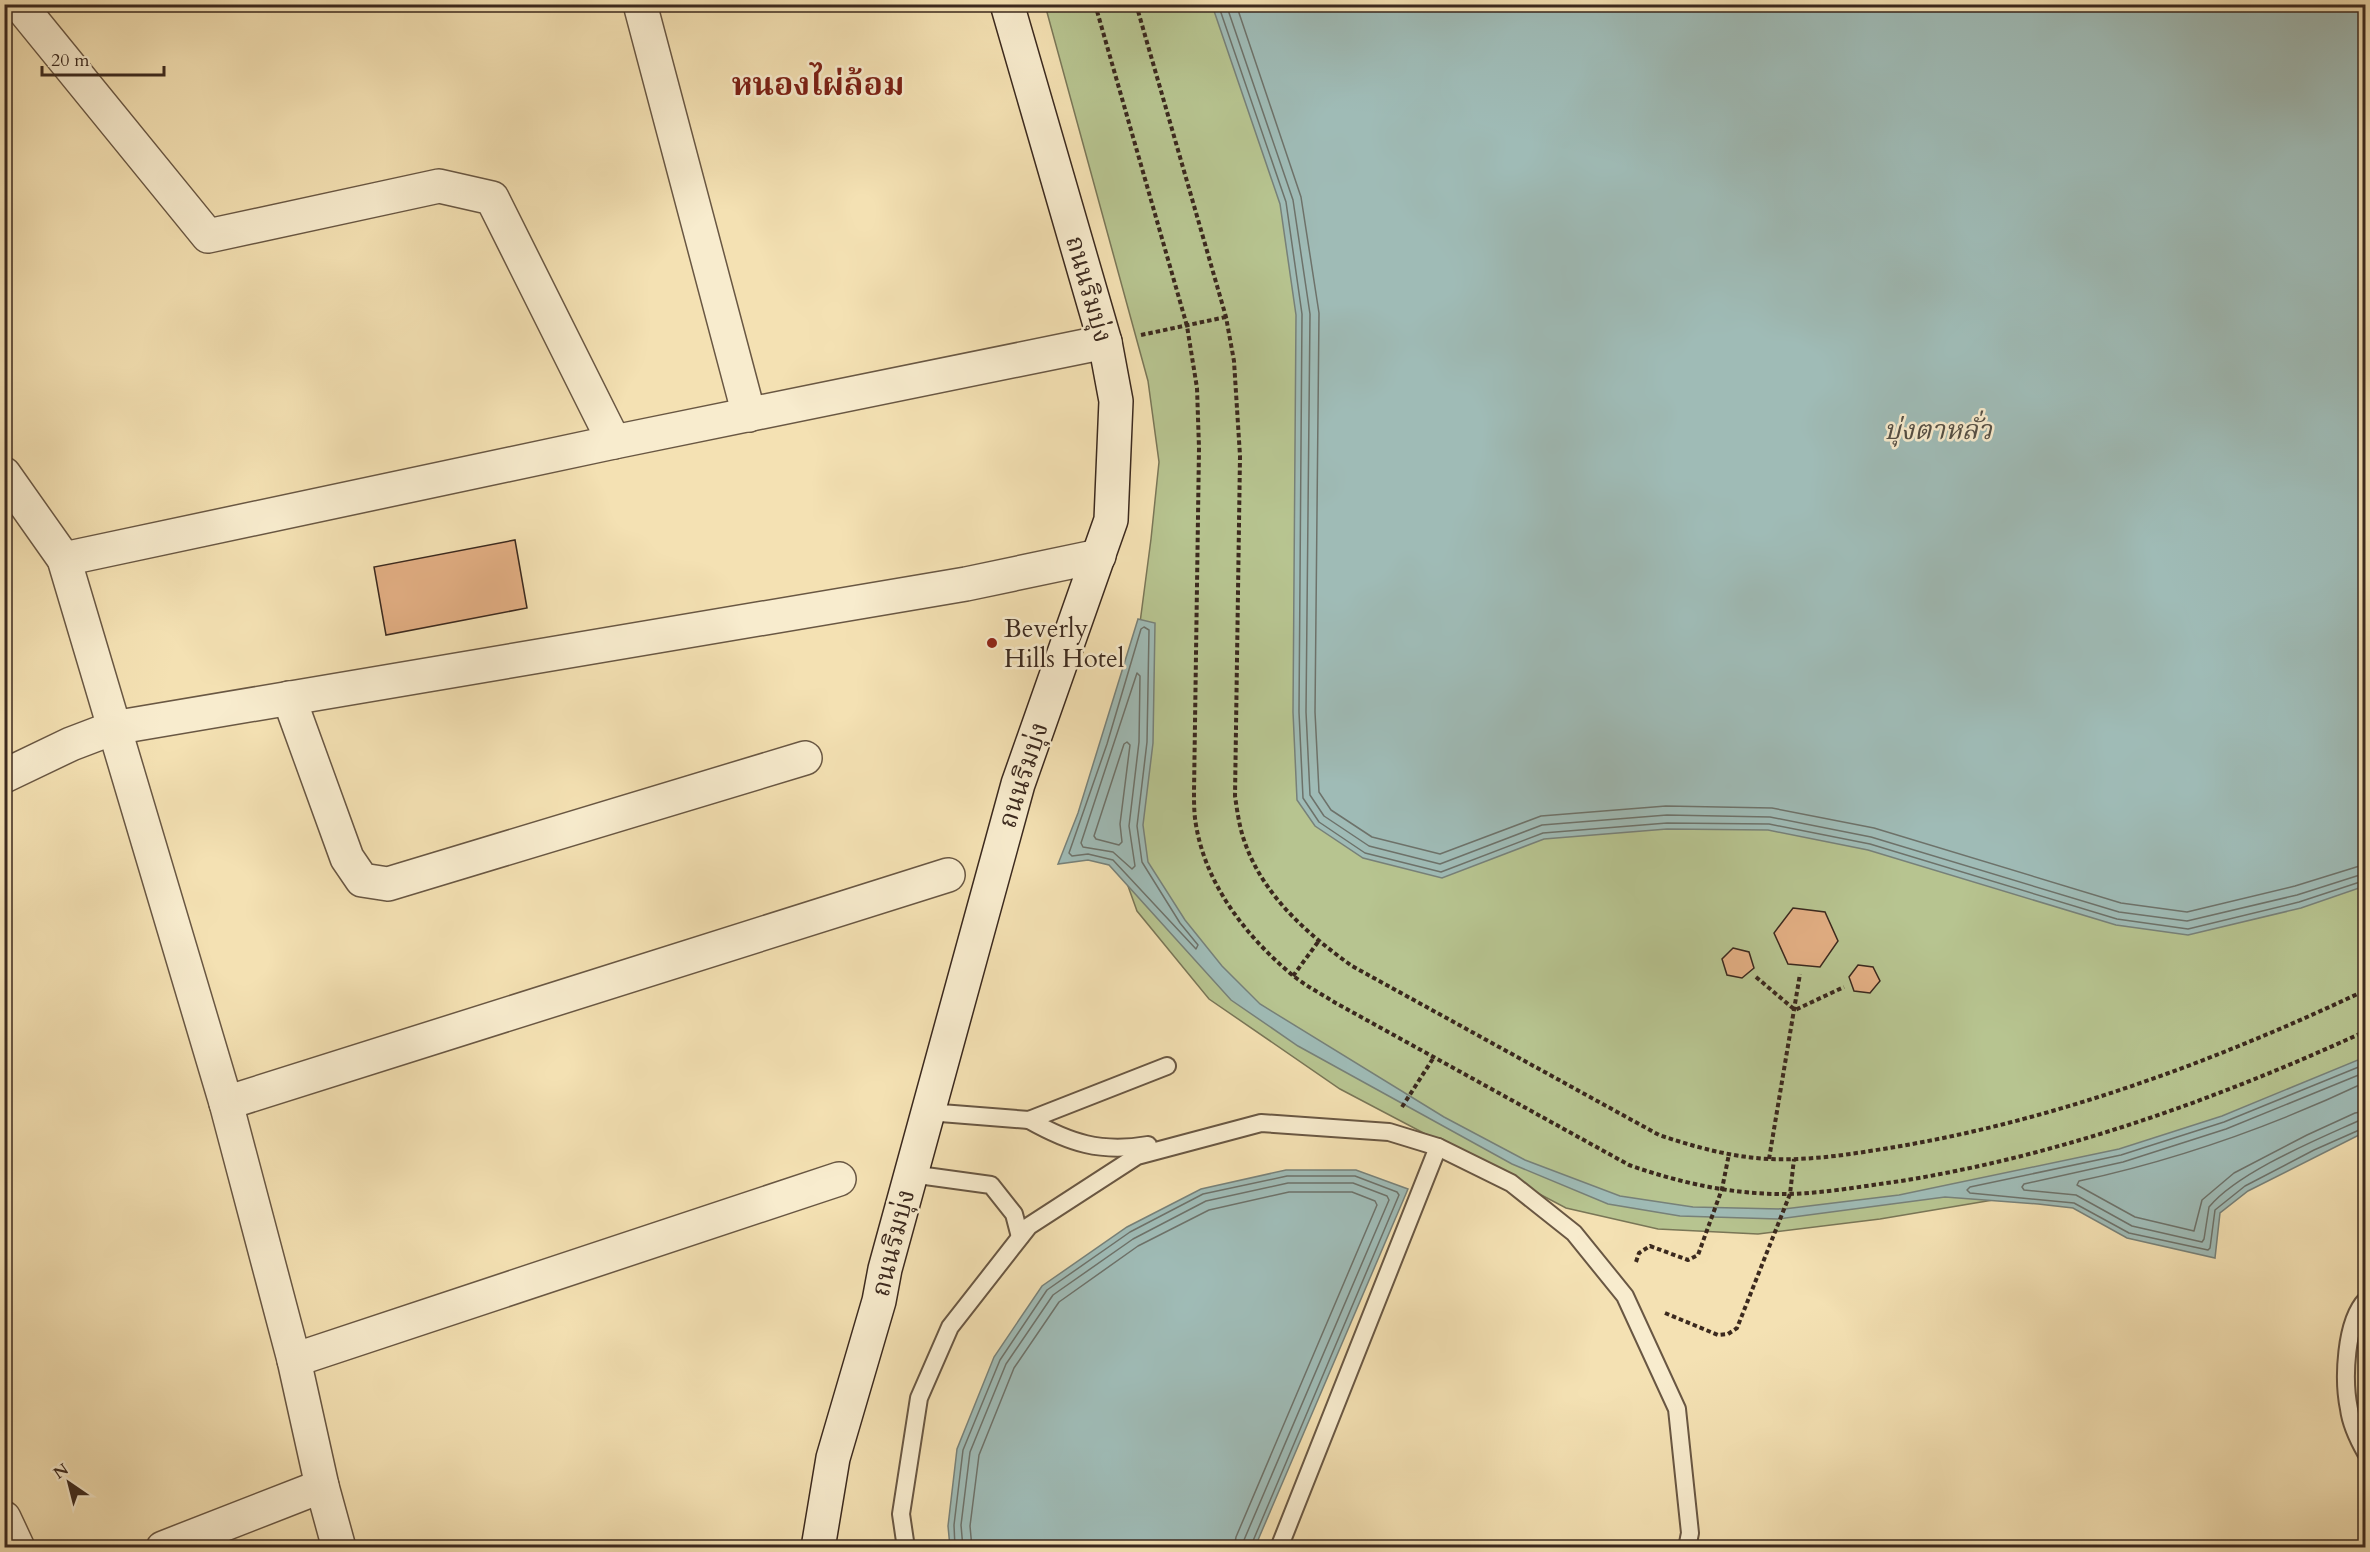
<svg xmlns="http://www.w3.org/2000/svg" width="2370" height="1552" viewBox="0 0 2370 1552" font-family="Cardo,'Noto Serif Thai',serif">
<style>
.green{fill:#b7c490;stroke:#797657;stroke-width:1.5}
.water{fill:#9fbbb6;stroke:#778179;stroke-width:1.5}
.lines{fill:none;stroke-linecap:round;stroke-linejoin:round}
.shore{stroke:#6d726a;stroke-width:1.5}
.building{fill:#e3af84;stroke:#3b291e;stroke-width:1.5}
.lane-casing{stroke:#695743;stroke-width:20}
.street-casing{stroke:#695743;stroke-width:36}
.secondary-casing{stroke:#3b291e;stroke-width:36}
.path{stroke:#3b291e;stroke-width:4;stroke-dasharray:4.5 3;stroke-linecap:butt}
.lane{stroke:#f8ecce;stroke-width:16}
.street{stroke:#f8ecce;stroke-width:33}
.secondary{stroke:#f8ecce;stroke-width:33}
.poi-dot{fill:#8f2418;stroke:#f8ecce;stroke-width:2}
.labels{text-anchor:middle;dominant-baseline:central;stroke-width:5;stroke-linejoin:round;paint-order:stroke}
.street-label{font-size:26px;fill:#3b291e;stroke:#f8ecce}
.poi-label{font-size:26px;fill:#3b291e;stroke:#f8ecce;text-anchor:start}
.water-label{font-size:27px;font-style:italic;fill:#544e44;stroke:#f8ecce}
.district-label{font-size:32px;font-weight:bold;fill:#7a1f14;stroke:#f8ecce}
</style>
<rect width="100%" height="100%" fill="#f4e1b3"/>
<filter id="stains"><feTurbulence type="fractalNoise" baseFrequency=".00333" numOctaves="4"/><feColorMatrix values="0 0 0 0 .2 0 0 0 0 .09 0 0 0 0 .02 0 0 0 .5 -.17"/></filter>
<radialGradient id="worn" r=".72"><stop offset=".6" stop-color="#630" stop-opacity="0"/><stop offset="1" stop-color="#630" stop-opacity=".3"/></radialGradient>
<polygon class="green" points="1045,5 2365,5 2365,1091 1993,1200 1880,1219 1758,1234 1658,1229 1566,1208 1340,1089 1209,999 1137,911 1119,861 1128,714 1151,539 1159,462 1148,381"/>
<g class="water">
<polygon points="1212,5 2365,5 2365,886 2301,908 2188,935 2116,925 1868,850 1768,830 1667,829 1544,839 1442,878 1363,858 1315,826 1297,800 1293,712 1296,315 1280,204"/>
<polygon points="1138,619 1155,623 1153,743 1143,825 1148,862 1185,920 1222,966 1260,1004 1444,1117 1525,1160 1620,1196 1693,1207 1784,1209 1899,1195 2119,1149 2222,1116 2365,1057 2365,1132 2248,1191 2220,1213 2215,1258 2127,1238 2073,1208 2038,1204 1945,1197 1778,1219 1680,1216 1608,1204 1512,1164 1298,1046 1231,1000 1109,865 1088,860 1058,864 1078,813"/>
<polygon points="1286,1170 1356,1170 1408,1189 1255,1547 950,1547 948,1526 957,1449 994,1357 1042,1286 1127,1227 1201,1189"/>
</g>
<g class="lines">
<g class="shore">
<polyline points="1218,4 1286,202 1302,314 1299,712 1303,798 1319,822 1365,853 1441,872 1543,833 1667,823 1769,824 1870,844 2117,919 2188,929 2299,902 2366,880"/>
<polyline points="1226,4 1293,200 1310,314 1306,712 1310,795 1324,816 1369,846 1440,864 1542,825 1667,815 1770,817 1871,837 2119,912 2187,921 2297,895 2366,873"/>
<polyline points="1236,4 1301,197 1319,313 1315,712 1319,792 1331,810 1372,837 1440,854 1541,816 1666,806 1772,808 1874,828 2121,903 2187,912 2295,886 2366,864"/>
<polygon points="1144,627 1149,630 1147,742 1137,826 1142,862 1180,923 1198,945 1196,949 1113,860 1088,854 1072,856 1069,853 1107,744 1141,629"/>
<polygon points="1137,673 1140,676 1139,742 1129,826 1135,866 1132,869 1113,852 1083,847 1081,843"/>
<polygon points="1127,742 1130,745 1120,824 1122,842 1119,845 1096,839 1094,836 1124,744"/>
<polyline points="2366,1064 2224,1122 2121,1155 1970,1187 1967,1190 1970,1193 2074,1203 2129,1233 2208,1250 2210,1248 2215,1210 2245,1186 2314,1150 2366,1127"/>
<path d="M 2366,1072 L 2226,1129 L 2123,1162 L 2024,1184 L 2022,1187 L 2024,1190 L 2076,1195 L 2132,1226 L 2202,1242 L 2204,1239 L 2209,1207 C 2238,1172 2316,1140 2358,1121 L 2366,1120"/>
<path d="M 2366,1082 C 2275,1125 2177,1160 2079,1181 L 2077,1185 L 2135,1217 L 2194,1231 L 2202,1200 L 2234,1173 L 2307,1135 L 2355,1113 L 2366,1111"/>
<polyline points="955,1548 954,1525 963,1450 1000,1360 1047,1290 1130,1232 1203,1194 1287,1176 1355,1176 1397,1192 1399,1195 1250,1548"/>
<polyline points="963,1548 961,1525 970,1452 1006,1364 1053,1295 1133,1239 1206,1201 1288,1183 1353,1183 1387,1196 1389,1200 1244,1540 1243,1548"/>
<polyline points="972,1548 970,1526 979,1455 1014,1368 1059,1302 1138,1246 1209,1210 1289,1192 1352,1192 1375,1201 1377,1205 1236,1537 1234,1548"/>
</g>
</g>
<g class="building">
<polygon points="515,540 527,608 386,635 374,567"/>
<polygon points="1793,908 1825,912 1838,941 1820,967 1788,964 1774,933"/>
<polygon points="1733,948 1749,952 1754,968 1742,978 1727,975 1722,959"/>
<polygon points="1858,965 1873,967 1880,981 1870,993 1854,991 1849,977"/>
</g>
<g class="lines">
<g class="lane-casing">
<g id="lane">
<polyline points="928,1112 1029,1120 1167,1066"/>
<path d="M 1029,1120 C 1070,1143 1100,1153 1148,1145"/>
<polyline points="911,1174 991,1185 1014,1214 1020,1237"/>
<path d="M 2366,1300 C 2345,1322 2343,1380 2349,1409 C 2351,1425 2358,1439 2366,1453"/>
<polyline points="906,1548 901,1514 919,1398 950,1327 1029,1226 1137,1156 1261,1123 1389,1132 1438,1147 1511,1183 1574,1233 1625,1296 1677,1409 1690,1533 1687,1548"/>
<polyline points="1279,1548 1438,1147"/>
</g>
</g>
<g class="street-casing">
<g id="street">
<polyline points="19,4 208,236 439,186 492,198 614,442"/>
<polyline points="640,4 749,415"/>
<polyline points="4,474 64,559 226,1103 294,1360 322,1486 339,1548"/>
<polyline points="64,559 614,442 1105,342"/>
<polyline points="289,698 347,858 362,880 388,884 805,758"/>
<polyline points="4,776 71,744 113,728 966,584 1099,556"/>
<polyline points="226,1103 948,875"/>
<polyline points="294,1360 839,1179"/>
<polyline points="4,1518 18,1548"/>
<polyline points="163,1548 322,1486"/>
</g>
</g>
<g class="secondary-casing">
<polyline id="secondary" points="818,1548 833,1458 879,1301 885,1269 1018,784 1111,520 1116,401 1105,342 1007,4"/>
</g>
<g class="path">
<path d="M 1095,4 L 1187,326 L 1197,388 L 1199,448 L 1194,792 C 1194,803 1194,814 1196,825 C 1206,885 1246,936 1291,974 C 1304,985 1320,993 1334,1002 L 1629,1165 C 1680,1183 1734,1195 1789,1194 C 1826,1193 1864,1186 1901,1181 C 2062,1155 2218,1099 2366,1031"/>
<path d="M 1136,4 L 1226,317 L 1234,361 L 1240,456 L 1235,796 C 1237,810 1239,824 1243,837 C 1261,894 1306,933 1352,966 L 1659,1135 C 1695,1147 1731,1157 1769,1159 C 1813,1161 1858,1153 1901,1146 C 2062,1118 2218,1060 2366,990"/>
<polyline points="1141,335 1226,317"/>
<polyline points="1293,976 1318,942"/>
<polyline points="1756,977 1795,1010 1844,987"/>
<polyline points="1402,1107 1434,1057"/>
<polyline points="1769,1159 1800,974"/>
<polyline points="1636,1262 1639,1253 1650,1246 1688,1260 1698,1255 1722,1189 1729,1154"/>
<polyline points="1665,1313 1718,1335 1728,1334 1737,1328 1790,1194 1794,1159"/>
</g>
<use href="#lane" class="lane"/>
<use href="#street" class="street"/>
<use href="#secondary" class="secondary"/>
</g>
<circle class="poi-dot" cx="992" cy="643" r="6"/>
<g class="labels">
<g class="street-label">
<text transform="translate(1089 289) rotate(74)">ถนนริมบุ่ง</text>
<text transform="translate(1023 775) rotate(-72)">ถนนริมบุ่ง</text>
<text transform="translate(893 1243) rotate(-76)">ถนนริมบุ่ง</text>
</g>
<g class="poi-label">
<text x="1004" y="628">Beverly<tspan x="1004" dy="30">Hills Hotel</tspan></text>
</g>
<g class="water-label">
<text x="1938" y="430">บุ่งตาหลั่ว</text>
</g>
<g class="district-label">
<text x="818" y="85">หนองไผ่ล้อม</text>
</g>
</g>
<rect width="2370" height="1552" fill="none" stroke="#f4e1b3" stroke-width="24"/>
<rect x="6" y="6" width="2358" height="1540" fill="none" stroke="#3b291e" stroke-width="3"/>
<rect x="12" y="12" width="2346" height="1528" fill="none" stroke="#3b291e" stroke-width="1.5"/>
<g transform="translate(69 1483) rotate(325)" stroke="#f8ecce" stroke-width="4.5" paint-order="stroke">
<path d="M0-4.5L10 22L0 15L-10 22Z" fill="#3b291e"/>
<text y="-9" font-size="16" font-weight="bold" text-anchor="middle" fill="#3b291e">N</text>
</g>
<path d="M42 66v9h122v-9" fill="none" stroke="#3b291e" stroke-width="3"/>
<text x="51" y="66" font-size="18" fill="#3b291e" stroke="#f8ecce" stroke-width="4.5" paint-order="stroke">20 m</text>
<rect width="100%" height="100%" filter="url(#stains)"/>
<rect width="100%" height="100%" fill="url(#worn)"/>
</svg>
